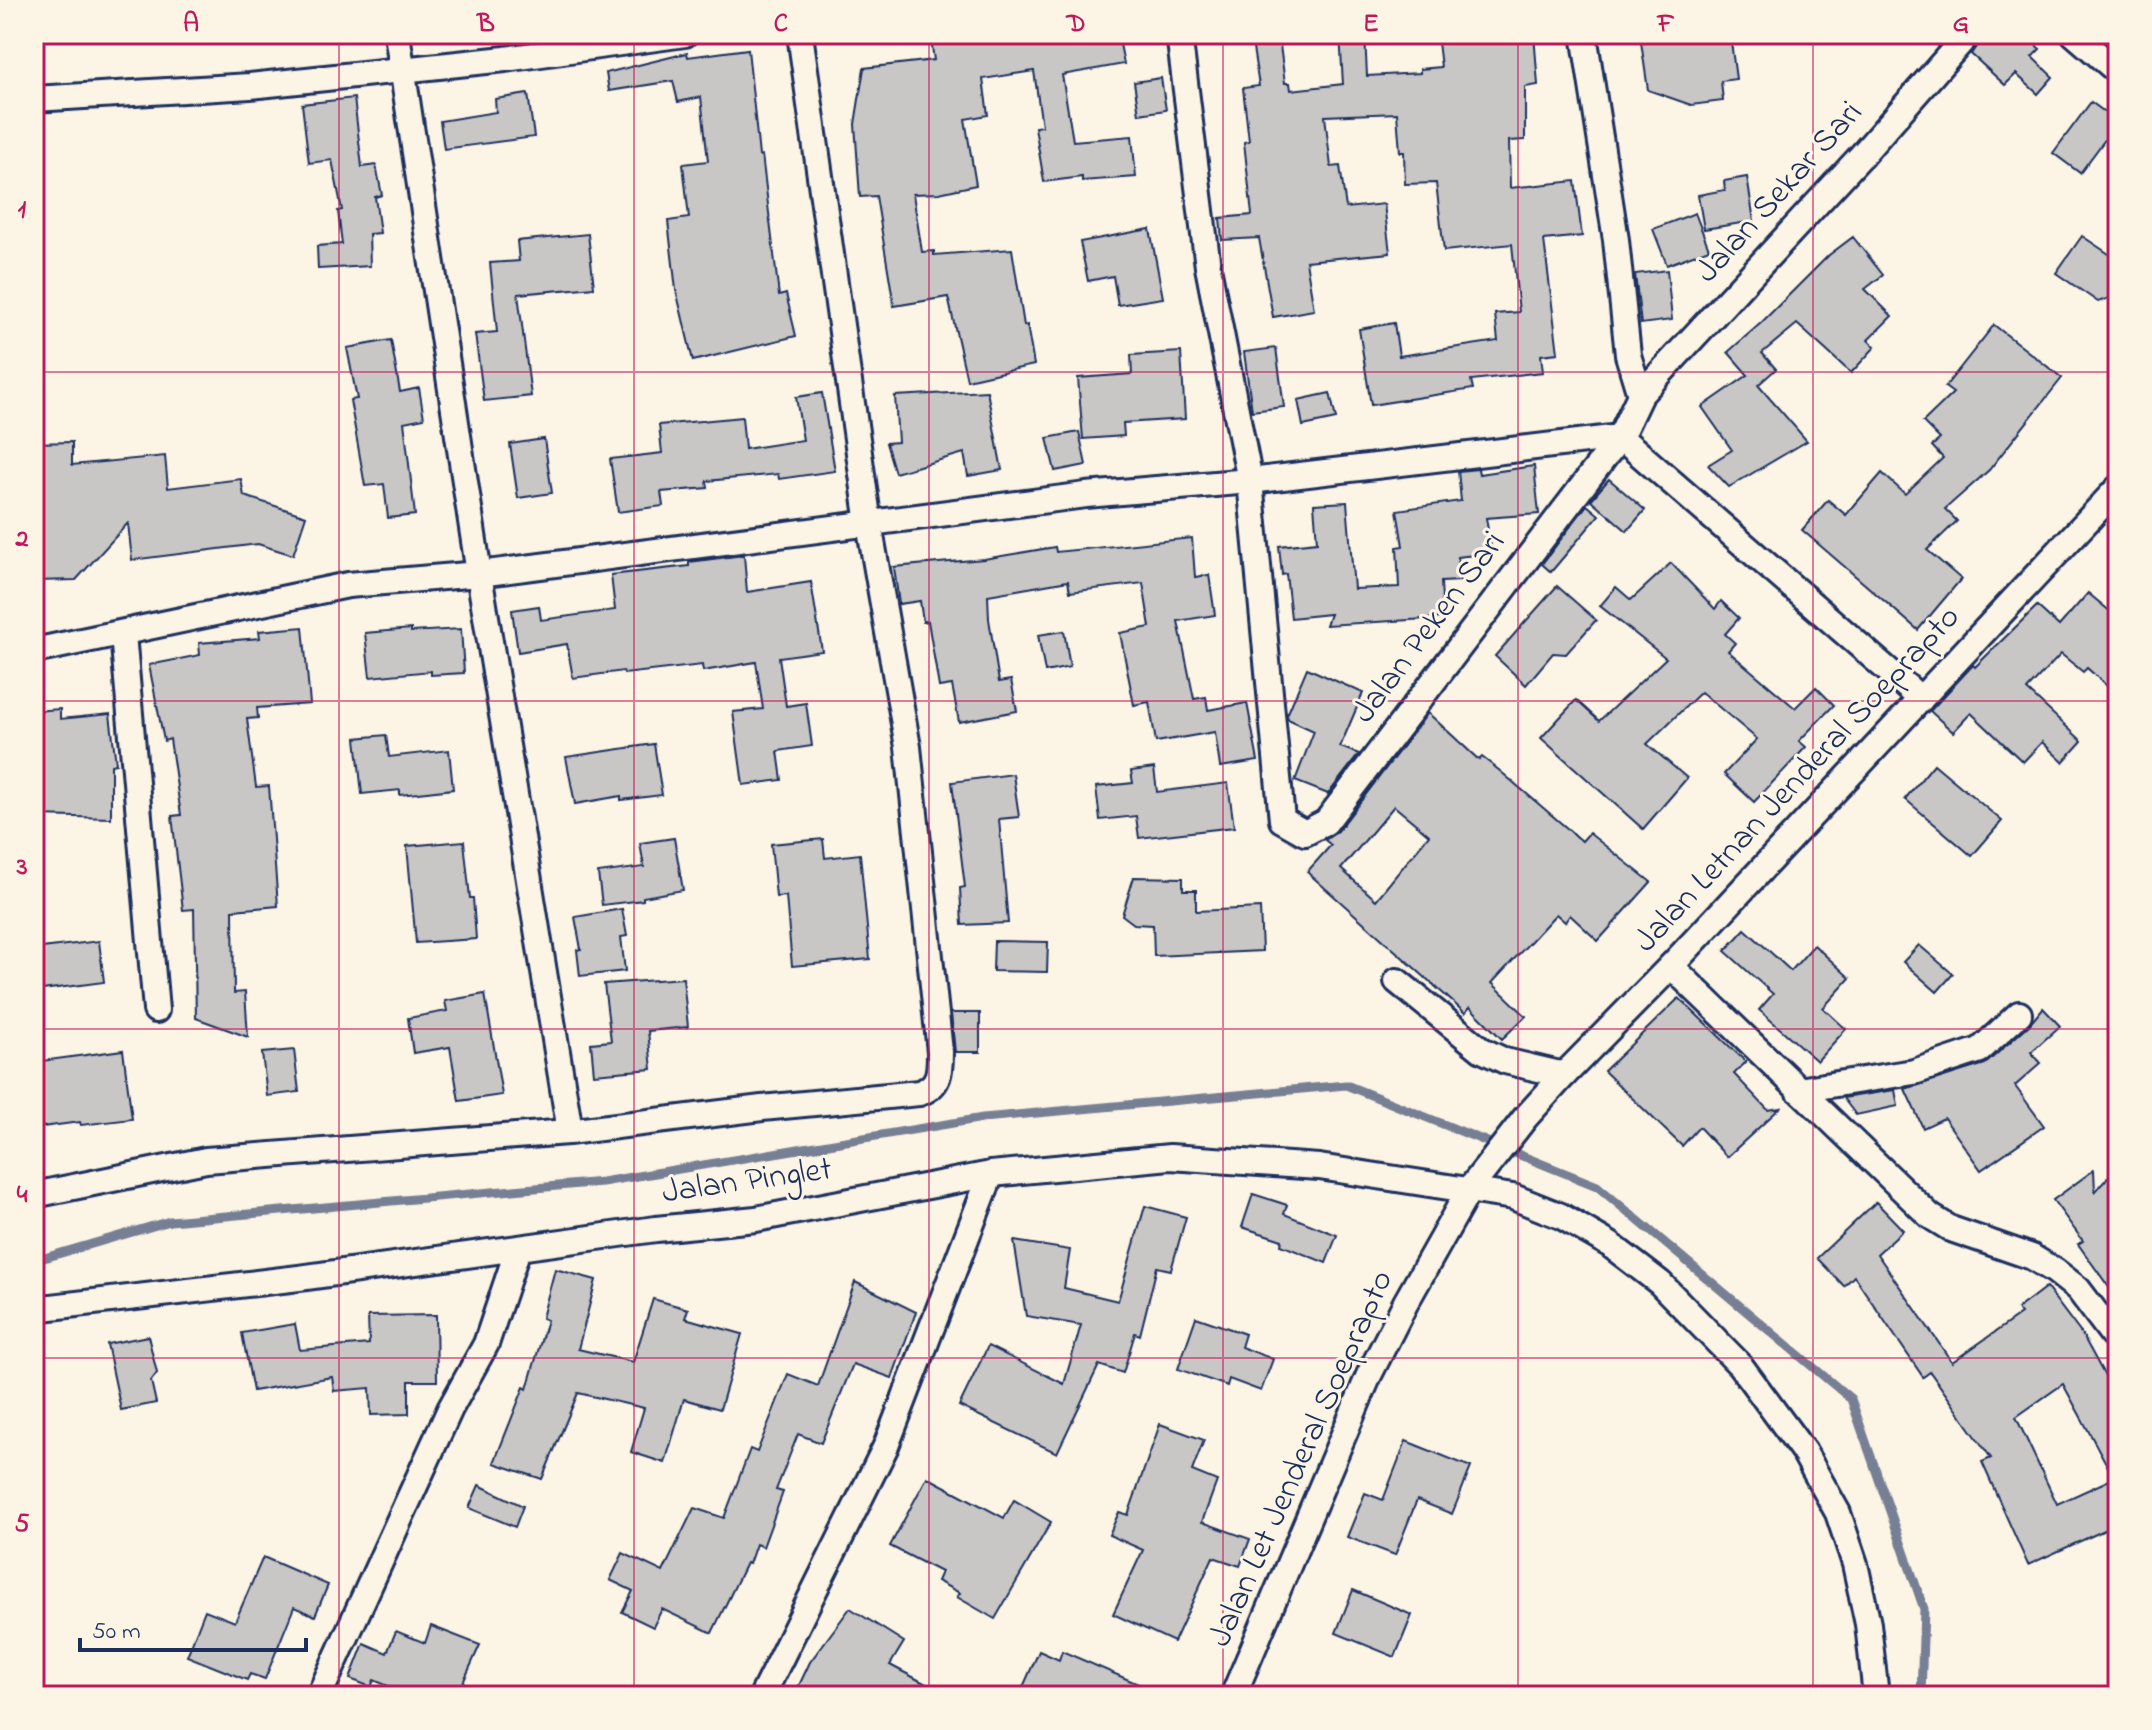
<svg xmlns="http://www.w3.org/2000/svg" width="2152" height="1730" viewBox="0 0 2152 1730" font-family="'Indie Flower',sans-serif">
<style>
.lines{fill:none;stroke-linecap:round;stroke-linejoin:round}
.stream{stroke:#767f94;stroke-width:9}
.building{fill:#c8c7c6;stroke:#1b2f5e;stroke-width:2;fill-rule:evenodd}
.minor-casing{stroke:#1b2f5e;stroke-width:30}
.minor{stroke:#fcf5e5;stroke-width:24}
.grid{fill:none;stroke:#c2185b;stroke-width:2;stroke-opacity:0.55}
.labels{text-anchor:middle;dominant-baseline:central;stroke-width:6;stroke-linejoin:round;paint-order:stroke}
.street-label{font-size:34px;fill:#1b2f5e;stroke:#fcf5e5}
.neatline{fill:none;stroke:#c2185b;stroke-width:3}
.grid-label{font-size:26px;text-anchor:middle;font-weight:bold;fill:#c2185b}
</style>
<rect width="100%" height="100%" fill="#fcf5e5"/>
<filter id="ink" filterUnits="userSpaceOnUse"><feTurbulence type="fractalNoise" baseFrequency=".0125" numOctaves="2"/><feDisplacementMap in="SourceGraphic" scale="16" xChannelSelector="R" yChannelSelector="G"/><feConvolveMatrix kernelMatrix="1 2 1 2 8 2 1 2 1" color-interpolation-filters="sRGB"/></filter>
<g filter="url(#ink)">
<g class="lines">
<polyline class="stream" points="34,1261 170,1221 602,1182 983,1118 1346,1085 1597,1186 1851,1399 1924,1609 1921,1696"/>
</g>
<g class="building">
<polygon points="930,34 1118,34 1124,64 1062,75 1073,141 1132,136 1136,177 1082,181 1082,177 1044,182 1035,127 1042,126 1034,71 983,79 988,115 965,119 976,185 939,193 913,194 922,252 934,251 934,255 1012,249 1024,326 1027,325 1034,365 967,380 948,297 894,306 876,196 860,197 855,124 864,68 934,60"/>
<polygon points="1340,34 1365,34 1367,76 1420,73 1420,69 1441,67 1437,34 1534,34 1538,85 1525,87 1525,140 1509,141 1510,188 1575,181 1582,236 1544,240 1558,353 1541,355 1543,372 1471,380 1473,389 1371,405 1359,329 1394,323 1399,356 1498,341 1495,314 1519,312 1512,244 1444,251 1436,183 1405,184 1404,152 1400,152 1397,113 1325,116 1331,167 1340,166 1346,208 1384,204 1390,253 1306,261 1314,310 1273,317 1259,238 1222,240 1220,218 1252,215 1244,142 1249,141 1243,88 1259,86 1252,42 1279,38 1285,83 1290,83 1291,90 1343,84"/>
<polygon points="1679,34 1730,34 1736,79 1721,81 1723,101 1691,105 1648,90 1641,42 1679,38"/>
<polygon points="1985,34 2024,34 2040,49 2032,57 2053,77 2038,94 2016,74 2005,85 1971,54"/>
<polygon points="748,49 759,156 762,155 779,296 786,294 796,336 693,361 676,290 668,221 689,218 683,164 708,161 701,97 678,102 673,81 609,91 606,73 687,53 688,57"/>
<polygon points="1161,78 1166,110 1139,114 1134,82"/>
<polygon points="528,94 534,137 444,149 440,121 496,112 495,99"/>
<polygon points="354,98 362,167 376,165 382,195 375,197 380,233 369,234 370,266 318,269 317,246 342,244 338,211 342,210 332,160 309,163 302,104"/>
<polygon points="2091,102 2118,122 2080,173 2053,153"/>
<polygon points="1747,177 1754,221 1704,229 1698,195 1725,190 1724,181"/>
<polygon points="1695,213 1709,249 1667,265 1653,229"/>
<polygon points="1150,229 1163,298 1118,305 1113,276 1088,281 1080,242"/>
<polygon points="588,234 594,287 518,294 531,396 484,401 475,334 497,332 490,263 519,261 517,241"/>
<polygon points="2082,236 2118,260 2118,295 2098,302 2056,273"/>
<polygon points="1853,237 1883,275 1865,289 1892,316 1868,340 1875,347 1851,373 1797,324 1762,353 1776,369 1758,385 1807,441 1729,487 1708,465 1732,450 1702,407 1748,375 1728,352 1761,323 1829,255"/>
<polygon points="1667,270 1672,320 1641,324 1635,274"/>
<polygon points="1994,325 2062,378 1989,470 1945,509 1957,521 1927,550 1961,579 1918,630 1802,530 1828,500 1846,515 1882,473 1905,494 1943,458 1932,446 1940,439 1923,422 1953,393 1945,387"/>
<polygon points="391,340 400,392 419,388 424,418 404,422 415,515 388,518 384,484 365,486 350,400 357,399 347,348"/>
<polygon points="1276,348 1284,407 1252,411 1244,352"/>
<polygon points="1181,352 1185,419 1123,423 1124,436 1083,439 1078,378 1132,374 1131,355"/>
<polygon points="987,391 1002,470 968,476 964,453 895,473 886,443 898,442 895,396"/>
<polygon points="822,393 835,471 779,479 778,474 707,481 708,488 661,492 663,506 618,512 610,459 662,453 659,425 742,417 745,449 803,440 796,397"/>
<polygon points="1330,393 1336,419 1303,426 1298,400"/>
<polygon points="1079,432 1086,465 1055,471 1047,438"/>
<polygon points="544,439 552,493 518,498 510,444"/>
<polygon points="72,442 72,465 165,456 168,488 241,479 244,496 306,516 293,555 258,544 132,560 128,523 76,580 34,581 34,443"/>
<polygon points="1534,466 1539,514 1486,518 1492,553 1458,557 1460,581 1441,582 1443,618 1326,625 1330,614 1291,618 1286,574 1282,575 1279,546 1317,542 1314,504 1347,502 1354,589 1399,587 1397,547 1403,546 1397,510 1461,501 1458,471 1478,469 1479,474"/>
<polygon points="1609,479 1645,510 1627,531 1591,500"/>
<polygon points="1587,505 1599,515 1551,572 1542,564"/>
<polygon points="1192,538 1195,577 1209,575 1215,615 1178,621 1194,699 1206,697 1208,710 1247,703 1258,761 1220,767 1215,732 1156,742 1149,702 1134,705 1120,633 1150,627 1143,583 1070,592 1068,581 988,595 989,619 999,682 1011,680 1017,711 959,722 952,685 939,687 928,621 923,622 920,601 899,604 894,567 984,559 1055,547 1056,552"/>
<polygon points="744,555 747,592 811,582 822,651 779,657 786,706 806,703 812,746 778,751 782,780 743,785 733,712 763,709 756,662 703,671 702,665 624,674 623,671 573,678 567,644 518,652 512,610 539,606 541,620 615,610 611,575 689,566 689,562"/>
<polygon points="1671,563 1715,609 1721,601 1739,618 1725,634 1735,643 1728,651 1795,708 1816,687 1834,705 1799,741 1806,747 1754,802 1724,774 1757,739 1701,692 1647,744 1687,778 1643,829 1541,738 1576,700 1599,721 1666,658 1600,606 1616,587 1631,600"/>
<polygon points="1557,586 1596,620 1566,654 1553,653 1526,685 1495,656"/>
<polygon points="2088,593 2118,618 2118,696 2087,668 2083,672 2061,654 2027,690 2082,741 2063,762 2042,742 2023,762 1971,713 1953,732 1930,711 1973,665 1975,667 2037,606 2059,626"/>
<polygon points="303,627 310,704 257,708 258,718 247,719 256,787 269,786 278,906 233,910 234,993 245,992 248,1037 196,1018 194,909 183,910 172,816 181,815 170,739 164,741 149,665 200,655 199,643 260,638 259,631"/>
<polygon points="411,629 411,632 461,629 464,673 431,675 431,671 370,677 365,633"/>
<polygon points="1064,631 1070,667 1045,672 1038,635"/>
<polygon points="1307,668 1363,693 1340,747 1359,754 1328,794 1295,781 1314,731 1288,719 1287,715"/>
<polygon points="60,709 60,719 110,714 116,764 111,765 111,818 37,816 34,711"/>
<path d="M 1428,713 L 1479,760 L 1482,757 L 1500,771 L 1582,841 L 1589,833 L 1651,882 L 1598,941 L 1570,915 L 1565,922 L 1556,914 L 1492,983 L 1526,1016 L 1502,1039 L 1470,1007 L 1465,1013 L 1307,872 L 1331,845 L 1325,840 L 1338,831 ZM 1394,806 L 1429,835 L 1376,900 L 1341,869 Z"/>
<polygon points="386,735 389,757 449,750 453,789 400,795 400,790 362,794 356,738"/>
<polygon points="654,744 662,795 621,800 621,796 575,804 566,757"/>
<polygon points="1934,764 2002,821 1972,856 1905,799"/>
<polygon points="1154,768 1157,792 1228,783 1234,827 1139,838 1136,816 1100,820 1096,787 1133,783 1131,771"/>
<polygon points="1013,774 1019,817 999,819 1008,923 962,925 960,888 965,887 952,782"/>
<polygon points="674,838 683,890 643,897 643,900 602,905 598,873 644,867 640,843"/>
<polygon points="823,839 825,858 860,854 870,959 792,966 786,896 776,897 771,844"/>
<polygon points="464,841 470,898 473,898 476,939 416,943 407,846"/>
<polygon points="1134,877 1183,878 1183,890 1196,890 1196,911 1260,908 1262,951 1154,956 1153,925 1134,924 1122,915"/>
<polygon points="622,909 627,936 621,937 625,971 580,976 577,950 581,949 575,917"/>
<polygon points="1745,929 1791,971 1814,945 1850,978 1823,1008 1846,1029 1817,1061 1759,1010 1773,994 1725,951"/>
<polygon points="99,941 104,982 34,991 34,949"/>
<polygon points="994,941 1048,942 1047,972 993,971"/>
<polygon points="1919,945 1953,974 1937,992 1903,962"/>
<polygon points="683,978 688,1027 648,1031 652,1069 594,1074 591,1043 611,1041 604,984"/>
<polygon points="485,994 502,1095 459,1101 450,1047 413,1053 408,1018 447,1011 445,1001"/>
<polygon points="1679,998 1746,1062 1734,1074 1768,1110 1780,1108 1727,1157 1699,1127 1682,1146 1604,1071"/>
<polygon points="2043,1008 2060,1026 2031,1052 2041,1063 2015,1086 2044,1126 1981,1170 1944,1118 1923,1128 1905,1089 1985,1064 2029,1025"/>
<polygon points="951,1013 980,1013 980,1052 955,1052"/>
<polygon points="123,1050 132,1119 81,1125 80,1122 34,1128 34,1062"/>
<polygon points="294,1050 299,1092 267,1096 262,1053"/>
<polygon points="1895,1090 1898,1106 1856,1115 1843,1098"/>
<polygon points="2118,1166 2118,1300 2078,1244 2083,1241 2053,1200 2094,1170 2095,1192"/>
<polygon points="1253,1194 1287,1205 1284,1214 1337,1235 1326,1263 1281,1245 1282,1240 1242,1227"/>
<path d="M 1876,1202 L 1903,1230 L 1877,1254 L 1952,1362 L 2021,1314 L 2017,1309 L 2046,1287 L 2083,1336 L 2118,1400 L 2118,1524 L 2028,1565 L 1982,1462 L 1991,1458 L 1930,1372 L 1923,1377 L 1854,1276 L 1844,1286 L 1817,1258 ZM 2063,1384 L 2114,1478 L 2057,1504 L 2016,1417 Z"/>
<polygon points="1145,1206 1186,1217 1171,1270 1157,1267 1140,1335 1135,1333 1123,1373 1099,1365 1057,1453 959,1406 988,1346 1064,1384 1081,1325 1026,1316 1014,1241 1070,1250 1064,1288 1118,1301"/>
<polygon points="555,1269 596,1280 578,1349 633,1362 653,1299 688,1309 685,1318 742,1334 720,1409 684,1399 665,1463 631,1452 644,1408 578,1393 542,1479 494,1463 524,1387 527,1389 547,1320 542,1318"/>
<polygon points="855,1282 916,1312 892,1378 853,1364 821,1443 798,1434 776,1490 783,1492 763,1547 756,1544 749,1564 746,1563 712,1633 662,1609 653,1627 622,1612 633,1591 610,1580 623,1553 663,1572 694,1508 724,1518 750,1449 757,1452 788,1374 818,1386"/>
<polygon points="436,1315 437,1381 409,1381 409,1414 371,1415 370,1388 334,1391 332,1377 253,1391 242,1333 295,1324 300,1350 369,1344 368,1316"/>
<polygon points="1196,1317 1245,1334 1241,1347 1273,1359 1261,1391 1229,1379 1227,1386 1178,1369"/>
<polygon points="148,1336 157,1373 151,1381 156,1403 121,1410 107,1344"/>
<polygon points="1160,1424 1204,1440 1192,1471 1217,1481 1202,1522 1250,1539 1240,1566 1213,1557 1174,1642 1113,1614 1143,1550 1109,1535 1119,1512 1128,1515"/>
<polygon points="1406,1441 1471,1467 1452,1514 1417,1500 1395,1555 1347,1537 1365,1493 1383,1500"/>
<polygon points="927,1477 1004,1518 1014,1500 1051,1522 995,1619 957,1597 960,1593 937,1581 941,1572 890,1546"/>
<polygon points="479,1485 523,1506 515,1527 469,1508"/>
<polygon points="263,1557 328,1585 315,1616 294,1607 265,1679 250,1674 247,1680 187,1656 205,1610 235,1622"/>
<polygon points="1353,1590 1412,1615 1395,1657 1336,1633"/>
<polygon points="850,1608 904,1642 890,1665 949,1696 794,1696 810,1662"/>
<polygon points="431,1626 480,1645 457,1696 412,1696 374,1680 371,1687 350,1679 364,1643 387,1653 396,1631 425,1643"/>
<polygon points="1039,1651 1059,1660 1062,1651 1166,1696 1019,1696"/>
</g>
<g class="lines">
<g class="minor-casing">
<g id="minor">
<polyline points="397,34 479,574 568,1119 568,1132"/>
<polyline points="1179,34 1208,267 1250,481 1282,820 1305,833 1326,822 1620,437 1640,395 1862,155 1968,34"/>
<polyline points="1584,34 1616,240 1628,355 1640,395"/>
<polyline points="2074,34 2118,72"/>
<polyline points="34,99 250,86 505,59 685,34"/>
<polyline points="123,634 156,1010"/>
<polyline points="34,651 348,585 479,574 1086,495 1250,481 1620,437 1921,699"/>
<polyline points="1671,966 1930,1216 1951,1229 2032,1257 2055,1271 2078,1289 2118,1342"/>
<polyline points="1397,981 1482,1050 1505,1061 1564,1075"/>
<polyline points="1798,1090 1914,1072 1980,1050 2019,1014"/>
<path d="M 34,1195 L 206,1160 L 568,1132 L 762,1108 L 919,1093 C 940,1086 940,1071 940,1052 L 908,747 L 869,524 L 800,34"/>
<polyline points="34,1309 299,1278 656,1229 756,1219 991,1174 1170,1157 1319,1167 1513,1197 1561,1216 1609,1244 1660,1283 1740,1365 1804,1452 1838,1513 1855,1564 1868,1624 1876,1696"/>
<polyline points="319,1696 450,1409 486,1344 518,1249"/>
<polyline points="762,1696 886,1446 991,1174"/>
<polyline points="1233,1696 1369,1375 1406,1302 1469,1190 1525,1118 1564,1075 1671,966 2118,488"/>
</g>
</g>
<use href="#minor" class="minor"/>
</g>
</g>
<path class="grid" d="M 339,34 L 339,1696M 634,34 L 634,1696M 929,34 L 929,1696M 1223,34 L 1223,1696M 1518,34 L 1518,1696M 1813,34 L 1813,1696M 34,372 L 2118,372M 34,701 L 2118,701M 34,1029 L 2118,1029M 34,1358 L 2118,1358"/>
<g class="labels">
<g class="street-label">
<text transform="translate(1780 193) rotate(-48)">Jalan Sekar Sari</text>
<text transform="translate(1430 628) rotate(-53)">Jalan Peken Sari</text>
<text transform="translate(1798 780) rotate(-47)">Jalan Letnan Jenderal Soeprapto</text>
<text transform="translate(747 1182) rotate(-8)">Jalan Pinglet</text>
<text transform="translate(1302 1459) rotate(-66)">Jalan Let Jenderal Soeprapto</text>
</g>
</g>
<rect width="2152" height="1730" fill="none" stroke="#fcf5e5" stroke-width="88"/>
<path d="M80 1638v12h226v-12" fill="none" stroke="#1b2f5e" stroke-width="4"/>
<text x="92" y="1638" font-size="24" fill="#1b2f5e" stroke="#fcf5e5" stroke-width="6" paint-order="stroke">50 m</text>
<rect x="44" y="44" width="2064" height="1642" class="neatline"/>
<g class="grid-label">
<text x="191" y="31">A</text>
<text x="486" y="31">B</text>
<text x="781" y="31">C</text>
<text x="1076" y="31">D</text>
<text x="1371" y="31">E</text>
<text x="1666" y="31">F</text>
<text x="1961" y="31">G</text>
<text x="22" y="217">1</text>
<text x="22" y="546">2</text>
<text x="22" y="874">3</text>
<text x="22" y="1202">4</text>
<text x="22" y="1531">5</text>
</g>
</svg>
